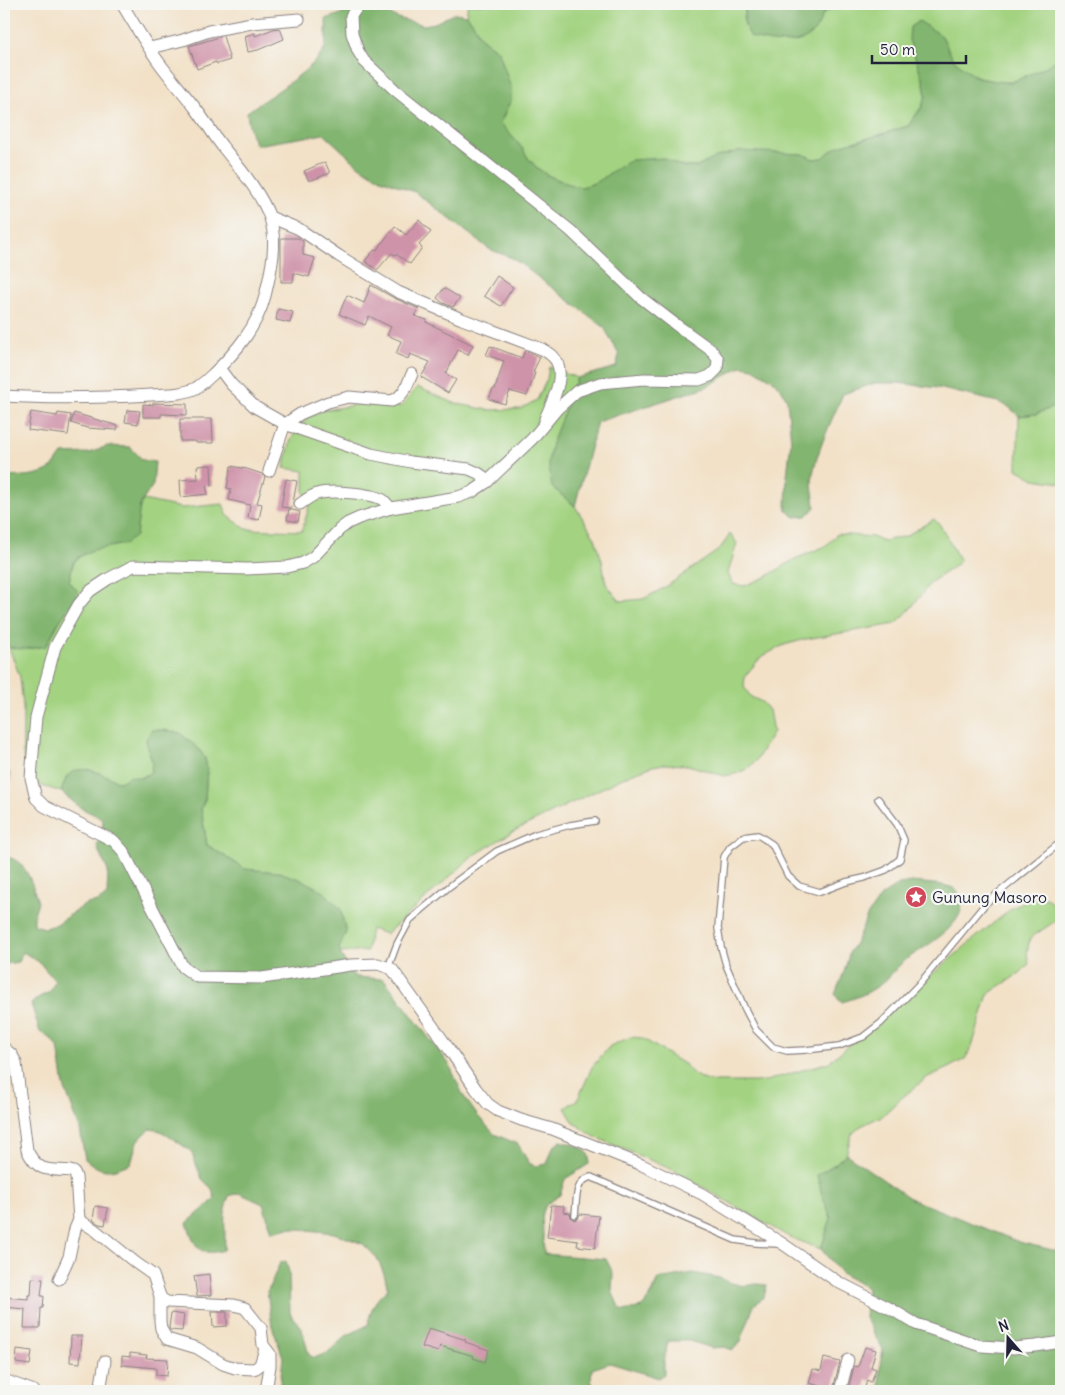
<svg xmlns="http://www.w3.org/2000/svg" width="1065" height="1395" viewBox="0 0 1065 1395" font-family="Delius,sans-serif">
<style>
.green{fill:#a3d381;stroke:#627a5e}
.forest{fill:#82b56f;stroke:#526c55}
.building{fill:#cf93a9}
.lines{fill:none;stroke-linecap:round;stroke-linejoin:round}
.service-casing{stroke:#8a8281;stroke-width:8}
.minor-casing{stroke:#8a8281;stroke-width:13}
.service{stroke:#fff;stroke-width:5.5}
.minor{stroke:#fff;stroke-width:11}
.labels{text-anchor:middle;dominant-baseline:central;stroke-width:4.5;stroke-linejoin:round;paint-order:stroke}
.poi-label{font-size:16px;fill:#22223b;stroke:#f6f6f2;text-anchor:start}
</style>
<rect width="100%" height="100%" fill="#f6f6f2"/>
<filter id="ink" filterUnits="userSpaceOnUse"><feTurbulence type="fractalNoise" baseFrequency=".02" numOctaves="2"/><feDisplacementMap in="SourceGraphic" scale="10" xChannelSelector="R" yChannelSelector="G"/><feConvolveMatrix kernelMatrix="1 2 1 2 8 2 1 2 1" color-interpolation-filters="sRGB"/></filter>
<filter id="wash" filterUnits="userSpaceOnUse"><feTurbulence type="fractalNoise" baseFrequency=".0096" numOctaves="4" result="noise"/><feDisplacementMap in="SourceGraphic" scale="20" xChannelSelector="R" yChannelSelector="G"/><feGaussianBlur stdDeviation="1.12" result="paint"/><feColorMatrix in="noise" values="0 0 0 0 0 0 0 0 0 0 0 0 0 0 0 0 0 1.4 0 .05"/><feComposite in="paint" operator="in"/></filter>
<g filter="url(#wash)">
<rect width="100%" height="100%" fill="#f2e1c7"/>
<g class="green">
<path d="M 468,4 L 747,4 L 743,16 L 745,27 L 813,33 L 824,12 L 836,8 L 849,7 L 853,4 L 1061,4 L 1061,45 L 1056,49 L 1055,61 C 1046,67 1018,82 1008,82 C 988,83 965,74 952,58 C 948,51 945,44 942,36 L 924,83 L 926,96 L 922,106 L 908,126 L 876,136 L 842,145 L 832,150 L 823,158 L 812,159 L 803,154 L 717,157 L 697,167 L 686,167 L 675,164 L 664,158 L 611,172 L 602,179 L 592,184 L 582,187 L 571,185 L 547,175 L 536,167 L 528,158 L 522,148 L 500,123 L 506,112 L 499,52 L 481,38 L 473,23 L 466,15 Z"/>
<path d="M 549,367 L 577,378 L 553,443 L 552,487 L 575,506 L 595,538 L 602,561 L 606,584 L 620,601 L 643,599 L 664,588 L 720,549 L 730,534 L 737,543 L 728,573 L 733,584 L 744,586 L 766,577 L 795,559 L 826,546 L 837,534 L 872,537 L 884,541 L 906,536 L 934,519 L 940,525 L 960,561 L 952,568 L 931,582 L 911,608 L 896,624 L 806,639 L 784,645 L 761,657 L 745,676 L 744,687 L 751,697 L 762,702 L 769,710 L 773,732 L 756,761 L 747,769 L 735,774 L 724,776 L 688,765 L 664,764 L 653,766 L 631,774 L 514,831 L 473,856 L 386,934 L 371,929 L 367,951 L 340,953 L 339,948 L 346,932 L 340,908 L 245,869 L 207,845 L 201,809 L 205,799 L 207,769 L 205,758 L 198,748 L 146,740 L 152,762 L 151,773 L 141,778 L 120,782 L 88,769 L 67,776 L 61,792 L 27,781 L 23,754 L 23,707 L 20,677 L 9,648 L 34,648 L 46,646 L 77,590 L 69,582 C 70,576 71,569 74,563 C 80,549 111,546 124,544 L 143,500 L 182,508 L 223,504 L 227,515 L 246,529 L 302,531 L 310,503 L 304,492 L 304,471 L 284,468 L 291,439 L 308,417 L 325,410 L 366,403 L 387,407 L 402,406 L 417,387 L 454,403 L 488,410 L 520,409 L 537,400 L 547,379 Z"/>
<polygon points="1061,404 1061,483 1034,479 1017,469 1019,416 1036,414"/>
<polygon points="1034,898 1047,898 1055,907 1060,918 1030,938 1027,953 1029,964 1020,973 988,994 972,1047 965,1059 948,1068 928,1077 899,1100 882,1116 861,1126 852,1134 846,1154 835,1164 817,1175 822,1194 831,1218 821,1249 789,1237 673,1170 595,1137 574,1123 565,1108 578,1099 592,1067 610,1046 631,1037 642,1038 685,1065 692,1073 702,1079 713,1082 755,1082 766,1081 829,1062 969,943 1012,908"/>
</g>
<g class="forest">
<path d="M 747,4 L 853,4 L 849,7 L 836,8 L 824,12 C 821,18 818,28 813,33 C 798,48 769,43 751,37 C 743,24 742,19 747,4 Z"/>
<path d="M 362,7 L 386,13 L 401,19 L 424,25 L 435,23 L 455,13 L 466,15 L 473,23 L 481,38 L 499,52 L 511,88 L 511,100 L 500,123 L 522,148 L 528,158 L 536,167 L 547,175 L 571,185 L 582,187 L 592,184 L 602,179 L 611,172 L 631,160 L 664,158 L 675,164 L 686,167 L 697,167 L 717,157 L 739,151 L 803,154 L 813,159 L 823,158 L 832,150 L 842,145 L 876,136 L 908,126 L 922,107 L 926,96 L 924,83 L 909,40 L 910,27 L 919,21 L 942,36 L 953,59 L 973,75 L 983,79 L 1010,83 L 1044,68 L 1055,61 L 1056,49 L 1061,45 L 1061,404 L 1036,414 L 1019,416 L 1009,407 L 998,402 L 938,388 L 898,383 L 875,383 L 843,394 C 833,418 813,458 812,483 C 812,490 815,500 815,507 L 807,516 L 795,517 L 786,510 L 787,476 L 791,441 L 787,400 L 782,390 L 773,380 L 753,368 L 742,366 L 706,387 L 597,422 L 575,506 L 552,487 L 548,462 L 552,443 L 577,378 L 616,367 L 619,355 L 604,327 L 522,265 L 512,258 L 489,249 L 415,192 L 381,179 L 359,166 L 324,134 L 256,145 C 251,134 248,124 247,112 C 265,99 314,69 324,50 C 327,44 326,27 326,19 Z"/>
<path d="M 107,446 L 130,447 L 143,460 L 155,462 L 153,485 L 143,500 L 140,506 L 136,536 L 125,544 L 93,550 L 77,558 L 73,563 L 69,582 L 77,590 L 77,596 L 57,625 L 46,646 C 34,648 14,652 4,644 L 4,477 C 18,476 35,477 48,470 C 54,467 58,459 62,454 L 90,453 Z"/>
<path d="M 151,730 L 163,730 L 180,733 L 198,748 L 205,758 L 207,769 L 205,799 L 201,809 L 207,845 L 245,869 L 279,872 L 302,880 L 323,891 L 340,908 L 346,932 L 339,948 L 340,953 L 352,974 L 356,977 L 384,979 L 449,1064 L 463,1095 L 477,1115 L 494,1134 L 518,1144 L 529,1163 L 535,1166 L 547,1164 L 553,1147 L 561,1141 C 574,1145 592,1147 589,1164 L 565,1179 L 560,1195 L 546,1205 L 542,1215 L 544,1254 L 606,1259 L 613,1273 L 612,1291 L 619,1307 L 624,1311 L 642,1307 L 650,1297 L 658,1279 L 693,1273 L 720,1278 L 731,1283 L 744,1286 L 756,1284 L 767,1285 L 764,1297 L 754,1305 L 741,1341 L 733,1350 L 724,1347 L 712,1348 L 690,1341 L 668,1341 L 664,1361 L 664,1374 L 659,1378 L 610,1363 L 592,1369 L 591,1381 L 597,1390 L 601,1391 L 277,1391 L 280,1384 L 283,1357 L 272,1326 L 267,1292 L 280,1263 L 286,1261 L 289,1272 L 290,1313 L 293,1318 L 301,1326 L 309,1355 L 314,1358 L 327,1353 L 346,1336 L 368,1325 C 371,1307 374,1301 388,1289 L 384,1274 L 377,1258 L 363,1244 L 334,1233 L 289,1228 L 272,1232 L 263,1204 L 239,1193 L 229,1196 C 221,1215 227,1231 224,1250 C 197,1258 195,1245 187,1223 L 215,1199 L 212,1189 L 202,1179 L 191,1151 L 161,1131 L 150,1129 L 137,1141 L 131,1163 C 110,1172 103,1174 85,1159 L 80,1129 L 64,1086 L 58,1047 L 51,1039 L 40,1032 L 31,1004 L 39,997 L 50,992 L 55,981 L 39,962 L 23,952 L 18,962 L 6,964 L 4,963 L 4,857 C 27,858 32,885 38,902 L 34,914 L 34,925 L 45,928 L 57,924 L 86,904 L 98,902 L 107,895 L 108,871 L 98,850 L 97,844 L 102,839 L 103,819 L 81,808 L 61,792 C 63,788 64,781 67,777 C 79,760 106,776 120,782 L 130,776 L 141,778 L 151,772 L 152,762 L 146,740 Z"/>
<polygon points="4,758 10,776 9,788 4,784"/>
<path d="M 911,882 C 921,883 945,884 953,888 C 957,890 959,894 960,897 C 972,924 919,949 903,962 C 895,969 889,978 881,984 C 869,993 856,998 842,1002 L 838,999 L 835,994 L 844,972 L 850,951 L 857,940 L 867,916 L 881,896 L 899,884 Z"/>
<polygon points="846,1154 911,1199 1019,1242 1061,1252 1061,1391 879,1391 880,1369 883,1349 875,1336 865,1317 867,1288 841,1273 821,1249 831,1218 822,1194 817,1175 835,1164"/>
</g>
<g id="blocks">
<g class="building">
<polygon points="280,28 284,39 258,50 248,52 245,36 255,33 255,36 273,29"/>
<polygon points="223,36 230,60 217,64 216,62 197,69 189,46"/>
<polygon points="325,162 330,173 309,181 304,171"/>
<polygon points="419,220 431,232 419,245 422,248 410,264 396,254 395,255 392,253 377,270 365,261 374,250 376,251 395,226 406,235"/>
<polygon points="281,238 298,238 303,241 303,255 315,258 309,277 294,273 293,282 281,282"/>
<polygon points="497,276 513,287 501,306 484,296"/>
<polygon points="371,285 394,298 419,309 415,316 427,320 426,322 473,345 468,355 458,350 446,374 456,380 448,393 421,377 430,362 410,354 408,359 396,354 401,341 387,335 391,327 369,316 365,325 339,314 347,295 364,303"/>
<polygon points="444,288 460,298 453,307 443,303 437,298"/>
<polygon points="278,309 293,312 290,323 276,320"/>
<polygon points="490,346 522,358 525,350 540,357 533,372 535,373 527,396 510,391 505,404 489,399 493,389 495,389 504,361 486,355"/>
<polygon points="153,403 187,404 187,415 161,414 161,417 143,417 143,404 153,405"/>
<polygon points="127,410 140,411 138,424 125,422"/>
<polygon points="31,412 57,416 58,413 71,415 68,435 28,430"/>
<polygon points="74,413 118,426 117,430 87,428 71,423"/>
<polygon points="180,419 212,419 213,443 196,443 196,441 180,441"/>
<polygon points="211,465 212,486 206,485 208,494 181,497 180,480 198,479 197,466"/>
<polygon points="231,466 247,469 262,474 265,477 257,503 262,504 259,520 248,518 250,505 229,500 231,489 227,488"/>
<polygon points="286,479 297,481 292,508 281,507"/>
<polygon points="289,509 300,512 298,522 287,520"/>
<polygon points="551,1205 564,1206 563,1212 570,1213 571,1217 574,1220 578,1218 580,1214 599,1216 595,1248 577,1246 578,1241 547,1237"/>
<polygon points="95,1206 108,1208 105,1225 99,1224 93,1220"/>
<polygon points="209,1274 211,1295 197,1296 194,1276"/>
<polygon points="32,1278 43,1279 41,1296 44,1296 43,1308 41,1308 40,1328 24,1328 25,1309 4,1307 4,1297 28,1299 28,1295 31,1295"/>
<polygon points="212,1312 227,1312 227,1326 213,1327"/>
<polygon points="171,1313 184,1315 182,1331 170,1330 169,1328"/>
<polygon points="429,1328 466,1340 465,1342 489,1350 485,1362 473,1358 474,1356 440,1346 438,1352 422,1347"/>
<polygon points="71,1336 82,1336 80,1363 70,1362"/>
<polygon points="865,1347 876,1350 871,1367 876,1369 871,1382 867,1380 864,1391 848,1391 854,1366 858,1367"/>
<polygon points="17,1349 32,1351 30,1365 16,1363"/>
<polygon points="130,1353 147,1355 146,1358 168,1359 167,1376 156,1375 156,1368 122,1365 122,1356 130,1357"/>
<polygon points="824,1358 840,1362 833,1389 809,1383 813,1369 821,1371"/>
</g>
</g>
</g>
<g filter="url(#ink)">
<use href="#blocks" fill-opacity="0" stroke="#8a8281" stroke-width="1"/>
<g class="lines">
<g class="service-casing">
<g id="service">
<polyline points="878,799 897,824 904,840 900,859 886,870 864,878 846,882 820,892 799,886 788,876 772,844 758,835 743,837 730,847 724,857 718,928 721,947 726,965 744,1007 756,1030 773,1047 787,1051 806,1050 839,1046 863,1037 881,1023 921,982 986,903 1061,842"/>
<polyline points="388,968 397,944 410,920 450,886 497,851 536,834 570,825 595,821"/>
<path d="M 575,1215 C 577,1200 574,1181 591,1177 L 735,1240 L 756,1243 L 778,1244"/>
</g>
</g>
<g class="minor-casing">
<g id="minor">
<polyline points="359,4 351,16 352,34 358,51 364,61 395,90 571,231 640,297 675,324 711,350 718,359 717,369 710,376 699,380 644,379 600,383 577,391 557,409 532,439 487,482 472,492 458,497 391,508 359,518 348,523 340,529 313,557 303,563 287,567 247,569 133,566 108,579 90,591 79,604 55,647 36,717 31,778 36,798 44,806 114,841 123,851 183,967 197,977 262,978 351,965 378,964 392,969 449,1049 476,1089 488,1104 498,1111 521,1120 552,1129 642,1165 702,1194 783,1244 838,1282 891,1309 916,1324 981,1346 1013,1348 1036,1346 1061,1342"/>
<polyline points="150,48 183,40 209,31 252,23 299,19"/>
<path d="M 270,217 L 299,229 L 339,256 L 398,292 L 462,319 L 542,349 C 545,351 549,353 552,356 C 569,371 552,402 545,419"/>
<polyline points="219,368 231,384 255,407 285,424 371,454 411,462 469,469 478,473 484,477 487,482"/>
<path d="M 4,396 C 53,399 102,398 151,395 C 165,394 182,395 196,388 C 202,384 208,379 213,374 C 236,352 257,327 265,296 C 271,271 278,243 270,218 C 262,194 238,166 222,146 C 213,134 205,121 196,109 C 184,93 170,78 158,61 C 145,43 134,24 122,4"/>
<path d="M 269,471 L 285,424 L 300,414 L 328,402 L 349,397 L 392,401 C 404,396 407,385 412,374"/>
<path d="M 300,504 C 306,500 310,496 317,494 C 329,490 372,493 383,500 C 386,502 388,506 391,508"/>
<path d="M 4,1048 L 12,1055 L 16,1063 L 27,1150 C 38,1173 48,1169 70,1171 L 74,1172 L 76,1177 L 79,1220 L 75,1229 L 69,1257 L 59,1279"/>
<polyline points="79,1220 95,1230 136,1263 153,1275 160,1296 160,1321 161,1329 167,1339 197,1348 223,1364 235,1368 253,1369 256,1368 260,1365 265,1349"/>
<polyline points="160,1296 162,1299 167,1302 234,1305 245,1308 261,1328 263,1345 270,1354 270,1366 266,1391"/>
<polyline points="4,1380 34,1391"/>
<polyline points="100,1391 105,1361"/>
<polyline points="840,1391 848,1360"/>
</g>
</g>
<use href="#service" class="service"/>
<use href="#minor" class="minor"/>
</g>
</g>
<defs>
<g id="sight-disc" transform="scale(1.125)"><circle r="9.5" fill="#d1495b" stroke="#f6f6f2"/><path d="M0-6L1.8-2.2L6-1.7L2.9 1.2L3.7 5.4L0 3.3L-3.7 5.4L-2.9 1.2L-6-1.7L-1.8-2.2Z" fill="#fff"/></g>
</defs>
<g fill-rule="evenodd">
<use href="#sight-disc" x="916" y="897"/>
</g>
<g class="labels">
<g class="poi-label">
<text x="932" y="897">Gunung Masoro</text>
</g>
</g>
<rect width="1065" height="1395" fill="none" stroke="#f6f6f2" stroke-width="20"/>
<g transform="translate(1008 1338) rotate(340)" stroke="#f6f6f2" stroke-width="4" paint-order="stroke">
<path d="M0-4L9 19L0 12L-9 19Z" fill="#22223b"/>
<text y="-8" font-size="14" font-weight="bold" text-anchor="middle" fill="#22223b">N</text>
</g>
<path d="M872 55v8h94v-8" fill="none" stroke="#22223b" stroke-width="2.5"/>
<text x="880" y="55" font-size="15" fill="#22223b" stroke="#f6f6f2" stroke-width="4" paint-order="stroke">50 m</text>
</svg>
